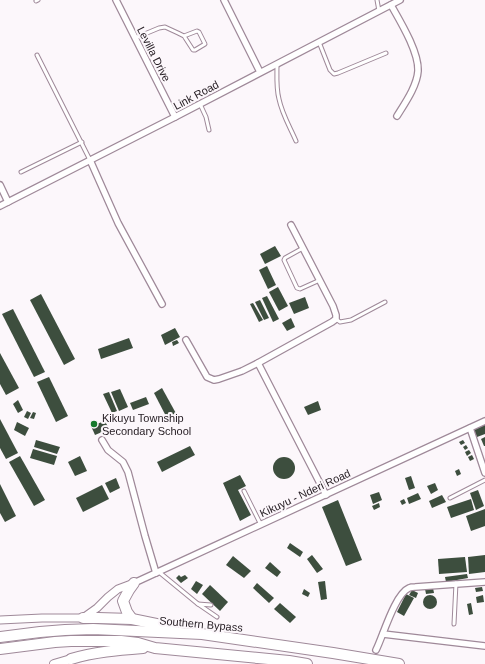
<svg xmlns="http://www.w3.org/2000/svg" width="485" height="664" viewBox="0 0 485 664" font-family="Arial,sans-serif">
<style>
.building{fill:#3d4e3e}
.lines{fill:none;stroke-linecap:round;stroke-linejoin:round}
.service-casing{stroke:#9f8999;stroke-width:5}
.minor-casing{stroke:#9f8999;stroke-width:8}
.tertiary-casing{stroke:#9f8999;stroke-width:9}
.secondary-casing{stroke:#9f8999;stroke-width:10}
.trunk-casing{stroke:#9f8999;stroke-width:12}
.service{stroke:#fff;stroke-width:3}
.minor{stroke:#fff;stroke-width:5.5}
.tertiary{stroke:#fff;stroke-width:7}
.secondary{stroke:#fff;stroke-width:8}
.trunk{stroke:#fff;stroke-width:10}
.poi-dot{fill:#167a2c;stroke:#fcf7fb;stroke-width:1.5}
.labels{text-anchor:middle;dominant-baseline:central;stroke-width:4;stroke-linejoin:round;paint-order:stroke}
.street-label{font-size:11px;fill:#241c22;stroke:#fcf7fb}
.poi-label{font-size:11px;fill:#241c22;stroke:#fcf7fb;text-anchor:start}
</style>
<rect width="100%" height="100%" fill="#fcf7fb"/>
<g class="building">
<polygon points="275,246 281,256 265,264 260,254"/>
<polygon points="267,266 276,285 268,289 259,270"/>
<polygon points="278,287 288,306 279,311 269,292"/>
<polygon points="41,294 75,359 64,365 30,300"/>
<polygon points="267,296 279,319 273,322 262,298"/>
<polygon points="305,297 309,308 294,314 289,303"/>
<polygon points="260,300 269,318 264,320 255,302"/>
<polygon points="253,303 263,320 259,322 250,304"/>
<polygon points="13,309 45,372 34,377 2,314"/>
<polygon points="291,318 295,327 287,331 282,323"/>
<polygon points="175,328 180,337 165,345 161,335"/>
<polygon points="129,338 133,348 101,359 98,349"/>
<polygon points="177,340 179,343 173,346 172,342"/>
<polygon points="0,353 19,388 6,395 0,384"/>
<polygon points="49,377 68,416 56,422 37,382"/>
<polygon points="162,388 178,417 169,422 154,393"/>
<polygon points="120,389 128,407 119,411 111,392"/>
<polygon points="109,392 117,411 112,413 103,394"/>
<polygon points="146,397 149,404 133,410 130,403"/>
<polygon points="18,400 23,410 18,413 13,404"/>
<polygon points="318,401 321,410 308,415 304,407"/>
<polygon points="27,411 31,413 28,419 24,417"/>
<polygon points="33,412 36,413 34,419 30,418"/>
<polygon points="0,419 18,453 6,459 0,448"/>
<polygon points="105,421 109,429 95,435 91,426"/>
<polygon points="17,422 29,428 25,436 14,430"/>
<polygon points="485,424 485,434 477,437 473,429"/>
<polygon points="485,437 485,446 484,446 481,439"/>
<polygon points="36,440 60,447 57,454 34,447"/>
<polygon points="463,440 465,443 461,445 459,442"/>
<polygon points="466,445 468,448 465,450 463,447"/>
<polygon points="190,446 195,455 162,472 157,462"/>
<polygon points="33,449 57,456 54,465 30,458"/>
<polygon points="469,450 471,453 467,456 465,452"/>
<polygon points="472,455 474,459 470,461 468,457"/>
<polygon points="20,456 45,500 34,506 9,462"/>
<polygon points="80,456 87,471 75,476 68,462"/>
<circle cx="284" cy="468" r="11"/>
<polygon points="459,469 461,474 457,476 455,471"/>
<polygon points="240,475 246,486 238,490 251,515 240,521 223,483"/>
<polygon points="411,476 415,488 409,490 405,478"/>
<polygon points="116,478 120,488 110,493 105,483"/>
<polygon points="435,483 438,490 431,494 427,486"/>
<polygon points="0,484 16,516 5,522 0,513"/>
<polygon points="102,485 109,499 83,512 76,498"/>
<polygon points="478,490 484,506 476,510 470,493"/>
<polygon points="379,492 382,500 373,504 370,495"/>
<polygon points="418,493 421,499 409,504 407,498"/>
<polygon points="442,495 446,502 432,508 429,501"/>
<polygon points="404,499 406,503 402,505 400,501"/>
<polygon points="471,499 474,510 451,518 447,507"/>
<polygon points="338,500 362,560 346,566 322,507"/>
<polygon points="379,503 380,507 374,510 372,506"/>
<polygon points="485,509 485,526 471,531 466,516"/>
<polygon points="290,543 303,552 300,557 287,548"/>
<polygon points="312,555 323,569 317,573 307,559"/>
<polygon points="485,555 485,572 469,574 468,557"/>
<polygon points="233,556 251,571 244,578 226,565"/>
<polygon points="465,557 467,572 439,574 438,559"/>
<polygon points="270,562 281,572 277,577 265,568"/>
<polygon points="467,574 468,578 446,582 445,577"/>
<polygon points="179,575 181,577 185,575 188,578 181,583 176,578"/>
<polygon points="196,581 203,585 197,594 191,589"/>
<polygon points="325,581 327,599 321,600 318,582"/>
<polygon points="257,583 274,598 269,603 253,588"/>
<polygon points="210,585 228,602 220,611 202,594"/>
<polygon points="482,587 483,591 476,592 475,588"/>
<polygon points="433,588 434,593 426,594 425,589"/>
<polygon points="304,589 310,593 308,597 302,594"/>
<polygon points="412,590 418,593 416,598 409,595"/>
<polygon points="406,594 414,598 404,616 397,612"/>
<circle cx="430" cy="602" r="7"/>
<polygon points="483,595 484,602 477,603 476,597"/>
<polygon points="280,603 296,617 290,623 274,609"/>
<polygon points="471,603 473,614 469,615 467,604"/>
</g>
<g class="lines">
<g class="service-casing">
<g id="service">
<polyline points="377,0 379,11"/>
<polyline points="36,1 38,0"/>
<polyline points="135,38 159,28 165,27 178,33 184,36 193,50 195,50 205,44 199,32 197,31 184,36"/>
<polyline points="319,42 330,70 334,74 338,73 386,53"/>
<polyline points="37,55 90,160"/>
<path d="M 277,64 C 277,76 276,88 279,99 C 282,114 290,127 296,141"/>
<polyline points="200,104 206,117 209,130"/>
<polyline points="21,172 82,142"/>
<polyline points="303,248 285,258 284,260 297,288 300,289 320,280"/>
<polyline points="336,319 340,322 351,320 385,302"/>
<polyline points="244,491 261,525"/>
<polyline points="450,498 485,480"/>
<polyline points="159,572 198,604 217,617"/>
<polyline points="198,604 211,605"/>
<polyline points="454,624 456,583"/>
</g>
</g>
<g class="minor-casing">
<g id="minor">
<polyline points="116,0 175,117"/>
<polyline points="224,0 260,72"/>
<path d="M 391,5 C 400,21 419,52 418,71 C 417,86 405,103 397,116"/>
<polyline points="90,160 118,223 162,304"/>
<polyline points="0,185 8,202"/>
<polyline points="0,206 175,117 400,0"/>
<polyline points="186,340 207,377 214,380 219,379 242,371 258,363 332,322 336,319 336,315 333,306 291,225"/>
<polyline points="258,363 326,495"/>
<polyline points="470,428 485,473"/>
<polyline points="102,440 108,450 123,462 128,472 145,536 156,573"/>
<polyline points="134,583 485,421"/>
<polyline points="383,634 485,646"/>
<path d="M 376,650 C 383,636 395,594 409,588 C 411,587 413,587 415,587 L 485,582"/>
</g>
</g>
<g class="tertiary-casing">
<polyline id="tertiary" points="0,620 42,618 83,618 97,608 108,597 118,589 134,583"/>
</g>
<g class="secondary-casing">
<polyline id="secondary" points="54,664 71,659"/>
</g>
<g class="trunk-casing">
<g id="trunk">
<polyline points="83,618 98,618 132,619 171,627"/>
<polyline points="132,619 127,612 123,601 129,590 134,583"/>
<polyline points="0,637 40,632 65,630 93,629 202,634 333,653 399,664"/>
<polyline points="0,649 55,642 71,641 121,641 138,643 155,648 289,661 307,664"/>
<path d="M 71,659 C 94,652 118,650 143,648"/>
</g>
</g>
<use href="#service" class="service"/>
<use href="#minor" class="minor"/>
<use href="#tertiary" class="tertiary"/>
<use href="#secondary" class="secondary"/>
<use href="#trunk" class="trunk"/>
</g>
<circle class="poi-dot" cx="94" cy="424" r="4"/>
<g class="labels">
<g class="street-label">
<text transform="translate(154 54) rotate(63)">Levilla Drive</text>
<text transform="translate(196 95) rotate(-28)">Link Road</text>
<text transform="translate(305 493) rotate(-25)">Kikuyu - Nderi Road</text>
<text transform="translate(201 624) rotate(5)">Southern Bypass</text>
</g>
<g class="poi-label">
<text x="102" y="418">Kikuyu Township<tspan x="102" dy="13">Secondary School</tspan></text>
</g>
</g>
</svg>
